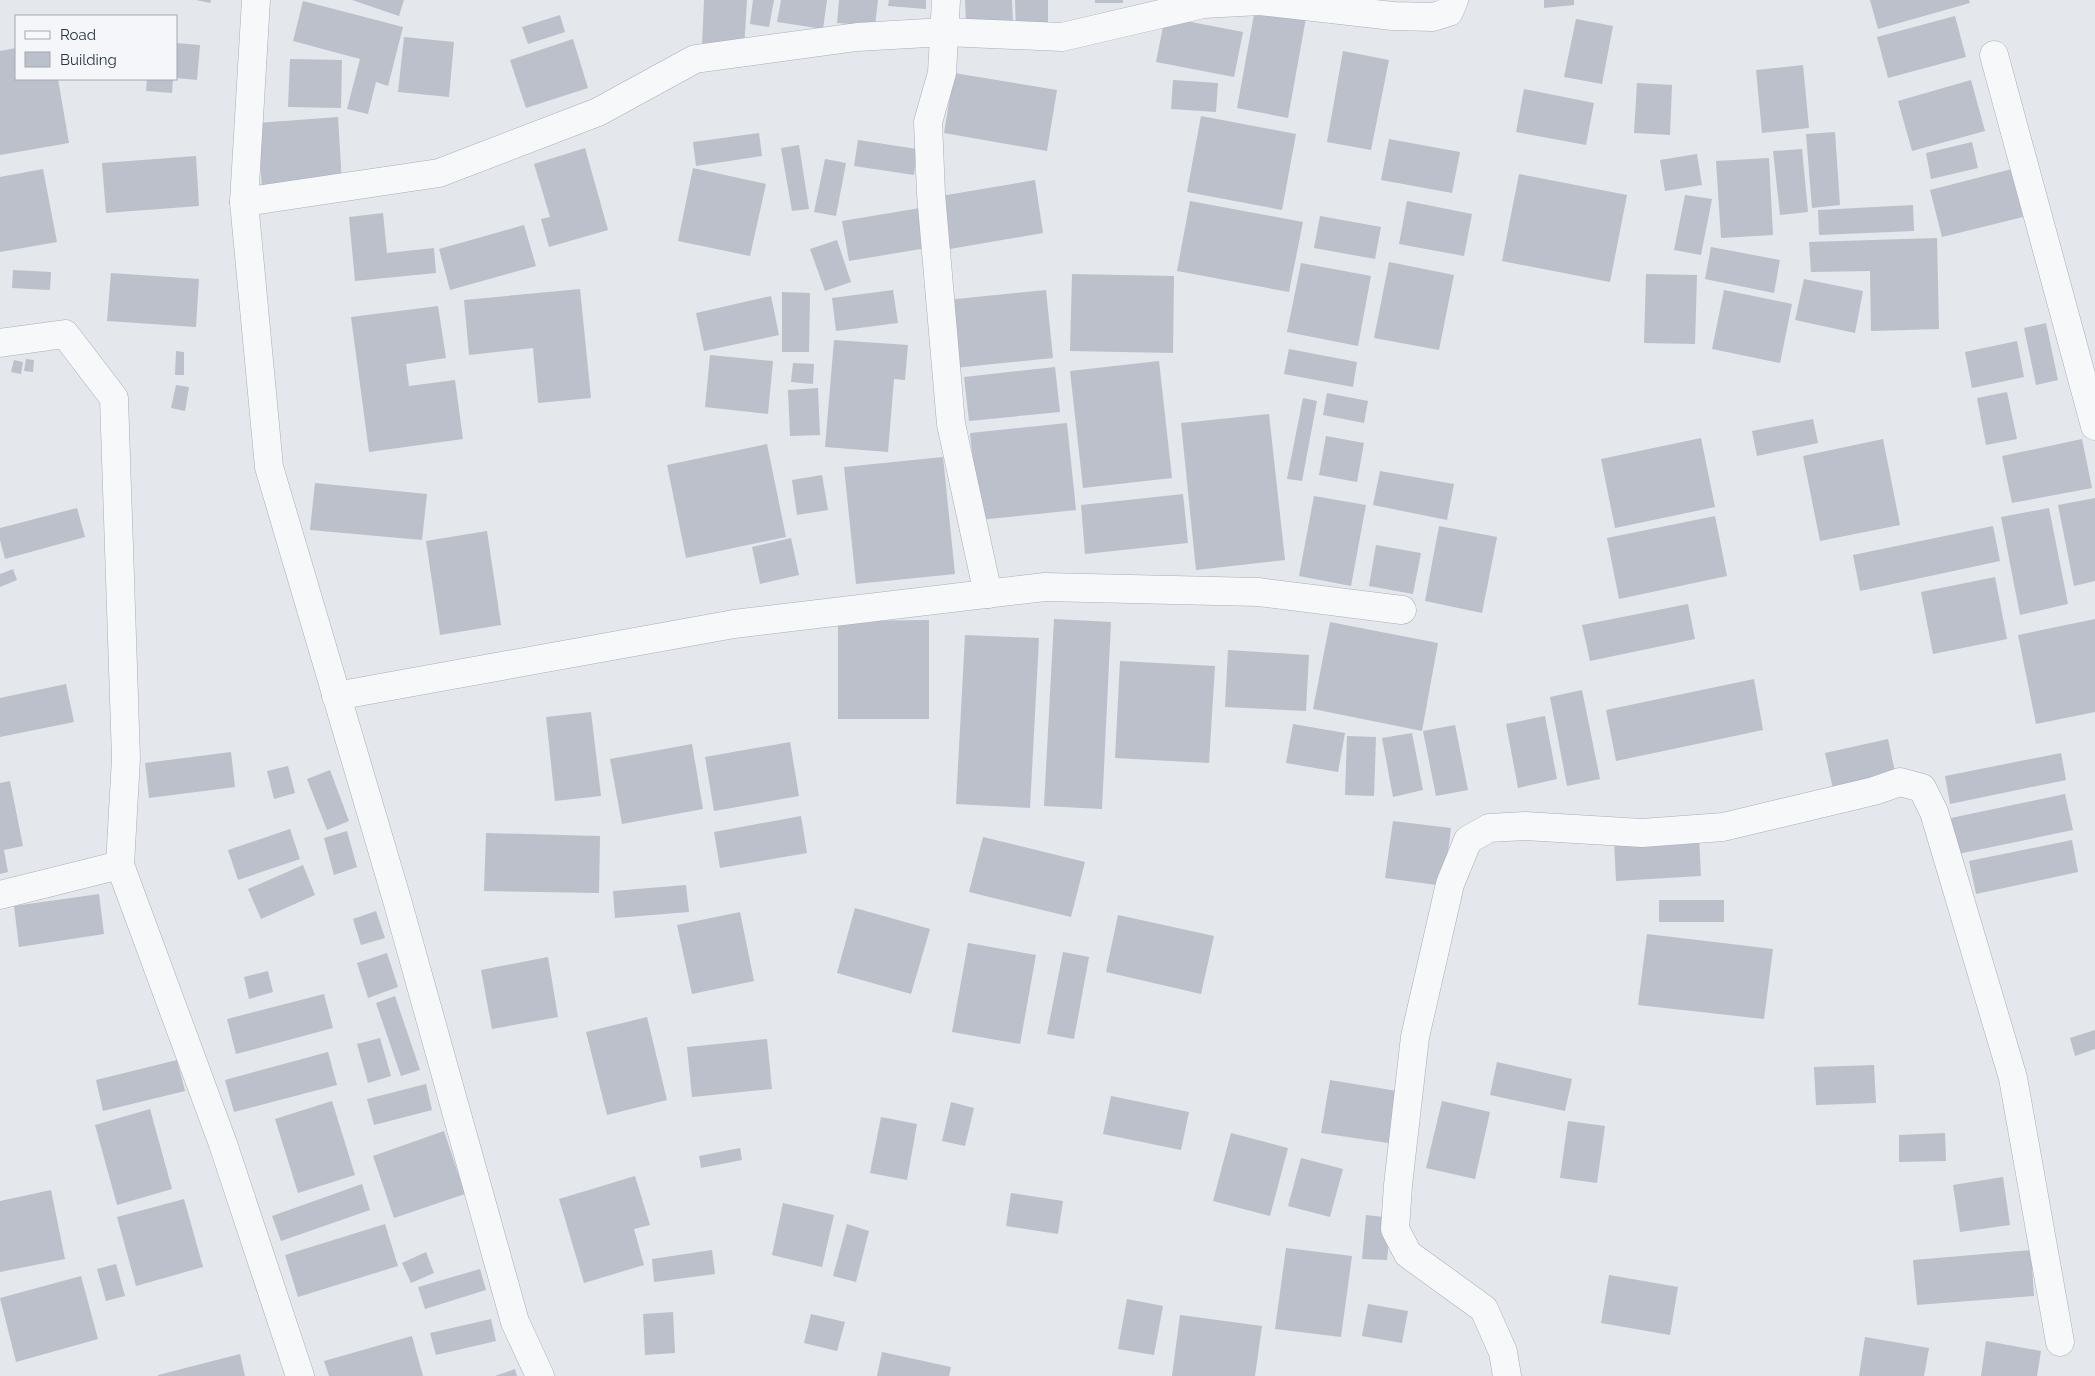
<svg xmlns="http://www.w3.org/2000/svg" width="2095" height="1376" viewBox="0 0 2095 1376" font-family="Raleway,sans-serif">
<style>
.building{fill:#bbc0ca}
.lines{fill:none;stroke-linecap:round;stroke-linejoin:round}
.street-casing{stroke:#a9aeb7;stroke-width:29}
.street{stroke:#f7f8fa;stroke-width:28}
</style>
<rect width="100%" height="100%" fill="#e4e7ec"/>
<g class="building">
<polygon points="196,0 211,0 210,3"/>
<polygon points="352,0 404,0 399,16"/>
<polygon points="704,0 747,0 744,49 702,47"/>
<polygon points="753,0 774,0 769,27 750,24"/>
<polygon points="781,0 827,0 823,29 777,22"/>
<polygon points="839,0 878,0 875,26 837,23"/>
<polygon points="889,0 926,0 926,9 888,6"/>
<polygon points="965,0 1012,0 1013,22 966,23"/>
<polygon points="1015,0 1048,0 1048,31 1016,32"/>
<rect x="1095" y="0" width="28" height="3"/>
<polygon points="1544,0 1574,0 1574,5 1544,8"/>
<polygon points="1870,0 1969,0 1970,3 1878,29"/>
<polygon points="303,1 403,27 388,86 376,82 368,114 347,109 360,59 293,41"/>
<polygon points="1255,9 1306,18 1288,118 1237,108"/>
<polygon points="560,15 565,32 528,44 522,27"/>
<polygon points="1955,16 1966,57 1888,78 1877,37"/>
<polygon points="1165,17 1243,32 1234,77 1156,62"/>
<polygon points="1576,19 1613,26 1602,84 1564,77"/>
<polygon points="404,37 454,42 449,97 398,92"/>
<polygon points="573,39 588,88 526,108 510,60"/>
<polygon points="176,43 200,45 197,80 176,78"/>
<polygon points="16,48 16,79 58,79 69,143 0,155 0,51"/>
<polygon points="1343,51 1389,60 1371,150 1327,142"/>
<polygon points="290,59 342,60 341,108 288,107"/>
<polygon points="1803,65 1809,128 1762,133 1756,70"/>
<polygon points="954,73 1057,90 1047,151 944,133"/>
<polygon points="147,79 173,79 172,93 146,91"/>
<polygon points="1173,80 1218,83 1216,112 1171,109"/>
<polygon points="1971,80 1985,131 1912,151 1898,101"/>
<polygon points="1637,83 1672,85 1670,135 1634,133"/>
<polygon points="1524,89 1594,103 1586,145 1516,132"/>
<polygon points="1201,116 1296,134 1282,210 1187,192"/>
<polygon points="338,117 342,183 262,188 257,123"/>
<polygon points="1835,132 1840,205 1812,208 1806,134"/>
<polygon points="759,133 762,156 696,166 693,142"/>
<polygon points="1389,139 1460,152 1452,193 1381,180"/>
<polygon points="858,140 917,149 914,175 854,166"/>
<polygon points="1972,142 1978,168 1931,179 1926,153"/>
<polygon points="799,145 809,209 792,211 781,148"/>
<polygon points="585,148 608,230 549,247 541,219 550,217 534,164"/>
<polygon points="1802,149 1808,212 1780,215 1773,151"/>
<polygon points="1697,154 1702,185 1665,191 1660,160"/>
<polygon points="196,156 199,206 106,213 102,163"/>
<polygon points="1769,158 1773,235 1721,238 1716,161"/>
<polygon points="825,159 846,163 836,216 814,212"/>
<polygon points="693,168 766,184 750,256 678,241"/>
<polygon points="43,169 57,242 0,252 0,177"/>
<polygon points="2012,169 2023,217 1942,237 1930,190"/>
<polygon points="1519,174 1627,195 1610,282 1502,261"/>
<polygon points="1035,180 1043,233 944,250 935,197"/>
<polygon points="1685,195 1712,199 1701,255 1674,250"/>
<polygon points="1190,201 1303,222 1289,292 1177,271"/>
<polygon points="1407,201 1472,214 1464,256 1399,244"/>
<polygon points="1913,205 1914,231 1819,235 1818,210"/>
<polygon points="926,207 933,247 849,261 842,221"/>
<polygon points="383,213 387,253 434,248 436,273 355,281 349,217"/>
<polygon points="1320,216 1381,227 1375,259 1314,248"/>
<polygon points="524,225 536,266 450,290 439,249"/>
<polygon points="1937,238 1939,329 1871,331 1870,271 1811,272 1809,242"/>
<polygon points="837,240 851,282 825,291 810,249"/>
<polygon points="1711,247 1780,260 1774,293 1705,279"/>
<polygon points="1389,262 1454,275 1439,350 1374,338"/>
<polygon points="1301,263 1371,276 1358,346 1287,332"/>
<polygon points="13,270 51,272 50,290 12,288"/>
<polygon points="111,273 199,279 196,327 107,321"/>
<polygon points="1072,274 1174,276 1173,353 1070,351"/>
<polygon points="1646,274 1697,275 1695,344 1644,343"/>
<polygon points="1804,279 1863,291 1855,333 1795,320"/>
<polygon points="580,289 591,398 538,403 533,348 469,355 464,300"/>
<polygon points="893,290 898,323 836,331 832,298"/>
<polygon points="1046,290 1053,358 954,368 946,300"/>
<polygon points="1724,290 1792,304 1780,363 1712,349"/>
<polygon points="782,292 810,293 809,352 782,352"/>
<polygon points="771,296 779,335 704,351 696,313"/>
<polygon points="438,306 446,358 406,364 409,386 455,380 463,439 369,452 351,317"/>
<polygon points="2046,323 2058,380 2036,385 2024,328"/>
<polygon points="834,340 908,345 905,380 894,379 888,452 825,447"/>
<polygon points="2017,341 2024,377 1972,388 1965,352"/>
<polygon points="1289,349 1357,362 1353,387 1284,374"/>
<polygon points="176,351 184,352 184,375 175,375"/>
<polygon points="710,355 773,361 768,414 705,407"/>
<polygon points="26,359 34,360 33,372 24,371"/>
<polygon points="14,360 23,362 21,374 11,372"/>
<polygon points="1159,361 1172,478 1083,488 1070,371"/>
<polygon points="793,363 814,364 813,384 791,382"/>
<polygon points="1055,367 1060,412 969,421 964,377"/>
<polygon points="176,385 189,387 185,411 171,408"/>
<polygon points="818,388 820,435 790,436 788,390"/>
<polygon points="2007,392 2017,439 1986,445 1977,398"/>
<polygon points="1327,393 1368,401 1364,423 1323,415"/>
<polygon points="1303,398 1317,401 1302,481 1287,479"/>
<polygon points="1269,414 1285,560 1196,570 1181,423"/>
<polygon points="1813,419 1818,443 1757,456 1752,431"/>
<polygon points="1067,423 1076,510 979,520 970,433"/>
<polygon points="1326,436 1364,443 1357,482 1319,475"/>
<polygon points="1701,438 1715,507 1615,528 1601,459"/>
<polygon points="1883,439 1900,525 1820,541 1803,456"/>
<polygon points="2082,439 2092,488 2012,503 2002,456"/>
<polygon points="767,444 786,537 686,558 667,465"/>
<polygon points="943,457 955,574 856,584 844,467"/>
<polygon points="1380,471 1454,484 1447,520 1373,505"/>
<polygon points="822,475 828,510 797,515 792,480"/>
<polygon points="315,483 427,494 422,540 310,530"/>
<polygon points="1183,494 1188,543 1085,554 1081,505"/>
<polygon points="1314,496 1366,505 1351,586 1299,576"/>
<polygon points="2095,498 2095,581 2074,586 2058,505"/>
<polygon points="77,508 85,537 5,559 0,540 0,528"/>
<polygon points="2049,508 2068,604 2020,615 2001,517"/>
<polygon points="1715,516 1727,576 1619,599 1607,538"/>
<polygon points="1439,526 1497,537 1482,613 1425,601"/>
<polygon points="1993,526 2000,561 1860,591 1853,555"/>
<polygon points="487,531 501,625 440,635 426,541"/>
<polygon points="791,538 799,575 760,584 752,547"/>
<polygon points="1376,545 1421,553 1413,594 1369,586"/>
<polygon points="13,569 17,580 0,587 0,574"/>
<polygon points="1995,577 2007,639 1933,654 1921,592"/>
<polygon points="1688,604 1695,639 1590,661 1582,625"/>
<polygon points="1054,619 1111,622 1102,809 1044,806"/>
<polygon points="2095,619 2095,712 2036,724 2018,635"/>
<polygon points="929,620 929,719 838,719 838,621"/>
<polygon points="1330,622 1438,643 1422,731 1313,709"/>
<polygon points="965,635 1039,638 1030,808 956,804"/>
<polygon points="1228,650 1309,655 1306,711 1225,707"/>
<polygon points="1120,661 1215,666 1209,763 1115,758"/>
<polygon points="1754,679 1763,730 1616,761 1606,710"/>
<polygon points="66,684 74,722 0,737 0,698"/>
<polygon points="1582,690 1600,779 1567,786 1550,697"/>
<polygon points="591,712 601,796 555,801 546,717"/>
<polygon points="1545,716 1557,779 1518,788 1506,724"/>
<polygon points="1293,724 1345,733 1338,772 1286,763"/>
<polygon points="1455,725 1468,790 1436,796 1423,731"/>
<polygon points="1412,733 1423,790 1393,797 1382,738"/>
<polygon points="1347,736 1376,737 1374,796 1345,795"/>
<polygon points="1888,739 1896,777 1833,789 1825,753"/>
<polygon points="790,742 799,796 714,811 705,757"/>
<polygon points="692,744 703,809 622,824 610,759"/>
<polygon points="231,752 235,787 149,798 145,763"/>
<polygon points="2061,753 2066,780 1950,804 1945,776"/>
<polygon points="288,766 295,793 274,799 267,771"/>
<polygon points="330,770 349,821 327,830 307,779"/>
<polygon points="10,781 23,846 4,850 8,872 0,874 0,783"/>
<polygon points="2065,794 2073,830 1958,854 1951,818"/>
<polygon points="801,816 807,853 720,868 714,832"/>
<polygon points="1393,821 1451,828 1444,886 1385,878"/>
<polygon points="290,829 300,859 238,880 228,850"/>
<polygon points="347,831 357,867 334,875 324,838"/>
<polygon points="486,833 600,836 599,893 484,891"/>
<polygon points="1699,836 1701,876 1616,881 1614,840"/>
<polygon points="983,837 1085,862 1071,917 969,892"/>
<polygon points="2072,840 2078,872 1976,894 1969,861"/>
<polygon points="303,865 315,895 261,919 248,889"/>
<polygon points="686,885 689,912 615,918 613,891"/>
<polygon points="99,894 104,934 19,947 14,906"/>
<rect x="1659" y="900" width="65" height="22"/>
<polygon points="855,908 930,929 911,994 837,973"/>
<polygon points="376,911 385,938 361,945 353,919"/>
<polygon points="740,912 754,981 692,994 677,925"/>
<polygon points="1118,915 1214,936 1201,994 1106,972"/>
<polygon points="1647,934 1773,949 1764,1019 1638,1005"/>
<polygon points="968,943 1036,955 1020,1044 952,1032"/>
<polygon points="1063,952 1089,957 1074,1039 1047,1034"/>
<polygon points="387,953 398,987 368,998 357,963"/>
<polygon points="548,957 558,1017 492,1029 481,970"/>
<polygon points="268,971 273,992 249,999 244,977"/>
<polygon points="324,994 333,1028 236,1054 227,1019"/>
<polygon points="395,996 420,1070 401,1076 376,1003"/>
<polygon points="647,1017 667,1100 607,1115 586,1032"/>
<polygon points="2095,1030 2095,1049 2075,1056 2070,1038"/>
<polygon points="380,1038 391,1076 368,1083 357,1044"/>
<polygon points="767,1039 772,1089 692,1097 687,1047"/>
<polygon points="328,1052 337,1085 234,1112 225,1080"/>
<polygon points="177,1060 185,1091 103,1111 96,1080"/>
<polygon points="1497,1062 1572,1079 1565,1111 1490,1095"/>
<polygon points="1874,1065 1876,1103 1816,1105 1814,1067"/>
<polygon points="1330,1080 1403,1092 1395,1144 1321,1133"/>
<polygon points="426,1084 432,1110 374,1125 367,1099"/>
<polygon points="1111,1096 1189,1112 1181,1150 1103,1134"/>
<polygon points="332,1101 355,1175 298,1193 275,1119"/>
<polygon points="1442,1101 1490,1112 1475,1179 1426,1168"/>
<polygon points="951,1102 974,1108 965,1146 942,1141"/>
<polygon points="150,1109 172,1189 117,1205 95,1125"/>
<polygon points="881,1117 917,1124 907,1180 870,1173"/>
<polygon points="1568,1121 1605,1126 1597,1183 1560,1178"/>
<polygon points="444,1131 465,1194 394,1218 373,1156"/>
<polygon points="1231,1133 1288,1148 1270,1216 1213,1201"/>
<polygon points="1945,1133 1946,1161 1899,1162 1899,1135"/>
<polygon points="740,1148 742,1160 701,1168 699,1156"/>
<polygon points="1301,1158 1343,1169 1330,1217 1288,1206"/>
<polygon points="635,1176 650,1225 634,1229 644,1265 584,1283 559,1199"/>
<polygon points="2003,1177 2010,1225 1960,1232 1953,1185"/>
<polygon points="362,1184 370,1210 281,1241 272,1216"/>
<polygon points="51,1190 65,1259 0,1272 0,1201"/>
<polygon points="1011,1193 1063,1201 1058,1234 1006,1226"/>
<polygon points="184,1199 203,1267 136,1286 117,1217"/>
<polygon points="783,1203 834,1215 822,1267 772,1255"/>
<polygon points="1366,1215 1391,1218 1387,1260 1362,1259"/>
<polygon points="385,1224 398,1266 298,1297 285,1255"/>
<polygon points="847,1224 869,1231 856,1282 833,1276"/>
<polygon points="1286,1248 1352,1256 1341,1337 1275,1329"/>
<polygon points="712,1250 715,1274 654,1282 652,1259"/>
<polygon points="2031,1250 2034,1296 1917,1305 1913,1260"/>
<polygon points="426,1252 434,1273 411,1283 402,1263"/>
<polygon points="116,1264 125,1296 106,1301 97,1269"/>
<polygon points="480,1269 486,1290 425,1309 418,1287"/>
<polygon points="1609,1275 1678,1287 1670,1335 1601,1323"/>
<polygon points="81,1276 98,1339 16,1362 0,1298"/>
<polygon points="1127,1299 1163,1306 1154,1355 1118,1349"/>
<polygon points="1368,1304 1408,1311 1402,1343 1362,1336"/>
<polygon points="673,1312 675,1353 645,1355 643,1314"/>
<polygon points="811,1314 845,1322 837,1351 804,1343"/>
<polygon points="1180,1315 1262,1326 1255,1376 1172,1376"/>
<polygon points="491,1319 496,1341 436,1355 430,1333"/>
<polygon points="412,1336 423,1376 329,1376 324,1361"/>
<polygon points="1865,1337 1929,1348 1924,1376 1859,1376"/>
<polygon points="1986,1341 2041,1351 2037,1376 1981,1376"/>
<polygon points="882,1352 951,1367 949,1376 877,1376"/>
<polygon points="240,1354 245,1376 158,1376 158,1375"/>
<polygon points="515,1369 517,1376 495,1376"/>
</g>
<g class="lines">
<g class="street-casing">
<g id="street">
<polyline points="256,0 244,202 269,467 397,900 515,1322 540,1376"/>
<polyline points="946,0 942,73 928,122 931,194 951,424 988,594"/>
<polyline points="1994,55 2095,426"/>
<polyline points="244,202 439,173 598,112 695,59 857,37 945,32 1062,37 1203,4 1260,1 1393,16 1433,17 1449,12 1454,0"/>
<polyline points="0,343 65,334 114,398 126,758 120,865 223,1144 300,1376"/>
<polyline points="336,696 734,624 1045,587 1258,592 1402,610"/>
<polyline points="0,895 120,865"/>
<polyline points="1507,1376 1503,1352 1484,1309 1408,1254 1395,1229 1398,1185 1415,1037 1450,884 1468,840 1489,828 1525,826 1642,833 1723,827 1874,791 1900,782 1922,788 1934,812 2013,1078 2060,1342"/>
</g>
</g>
<use href="#street" class="street"/>
</g>
<rect x="15" y="15" width="162" height="65" fill="#f4f6f9" stroke="#a4a8b1"/>
<rect x="25" y="31" width="25" height="8" fill="#f7f8fa" stroke="#a4a8b1"/>
<text x="60" y="40" font-size="15" fill="#2b3445">Road</text>
<rect x="25" y="52" width="25" height="15" fill="#bbc0ca" stroke="#a4a8b1"/>
<text x="60" y="65" font-size="15" fill="#2b3445">Building</text>
</svg>
